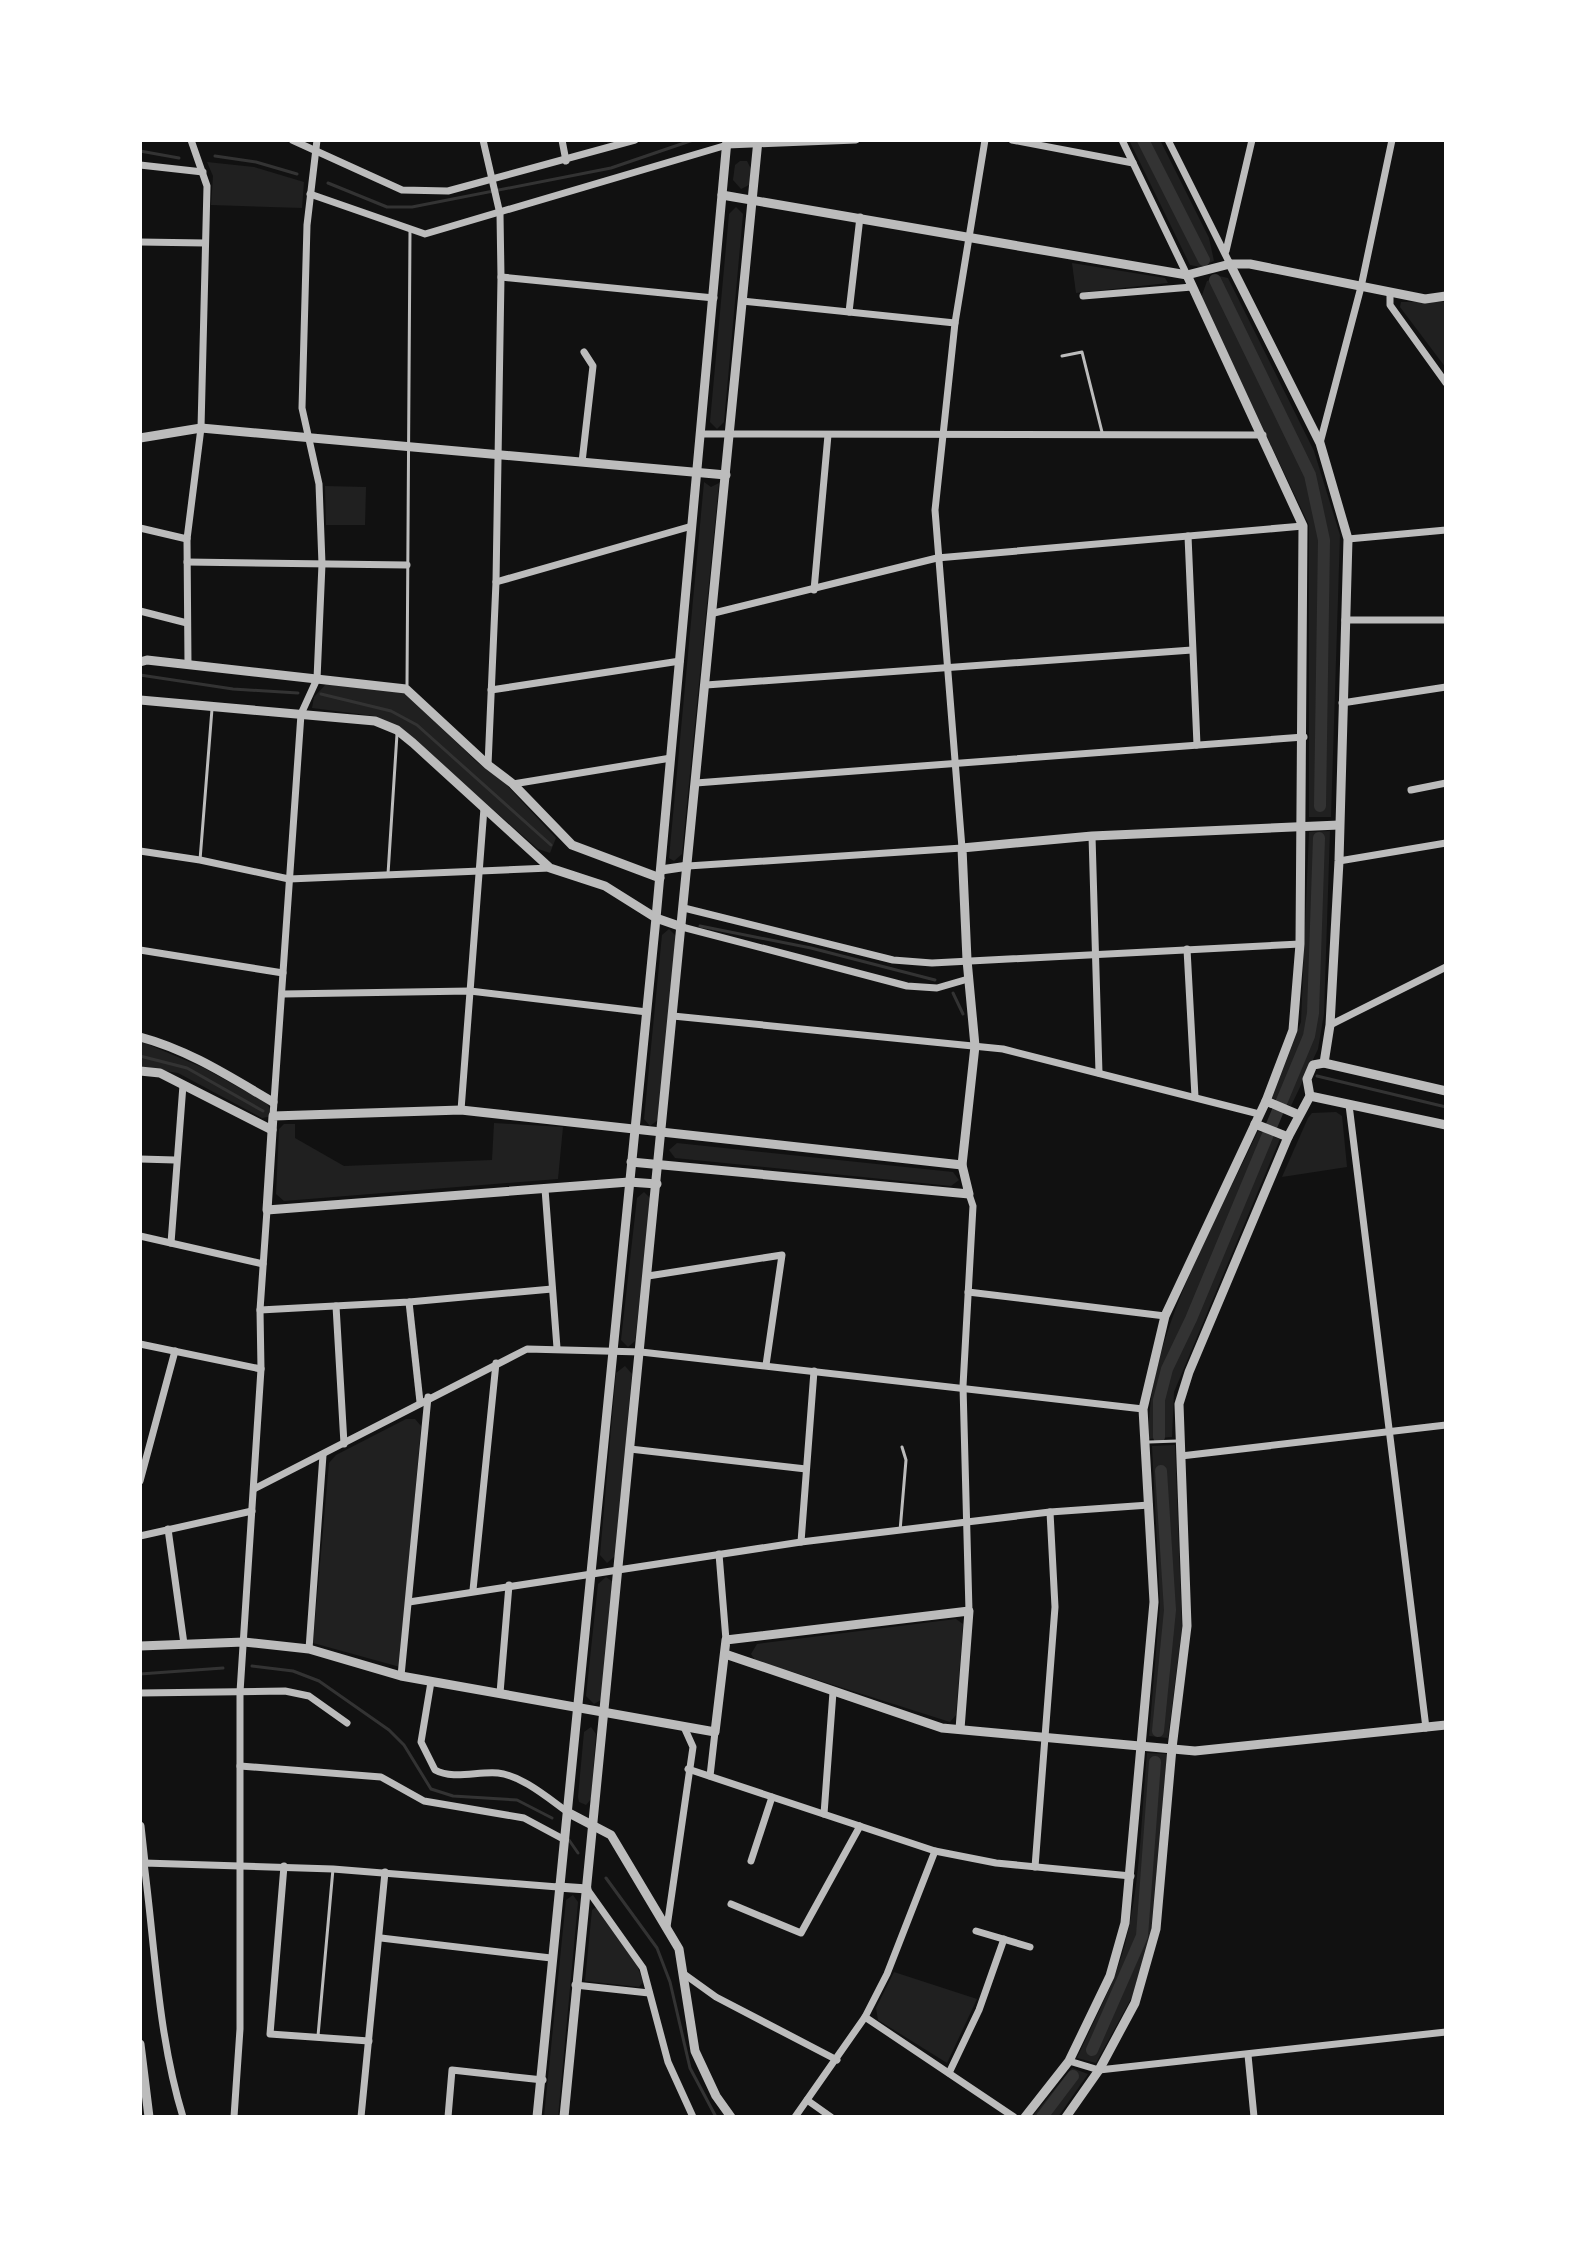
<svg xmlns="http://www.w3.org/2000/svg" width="1586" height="2257" viewBox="0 0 1586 2257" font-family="Quicksand,sans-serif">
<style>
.green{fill:#202020}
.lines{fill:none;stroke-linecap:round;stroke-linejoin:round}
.stream{stroke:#333;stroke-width:3}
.canal{stroke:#333;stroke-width:12}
.service{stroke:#bcbcbc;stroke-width:3}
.minor{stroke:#bcbcbc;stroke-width:7}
.tertiary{stroke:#bcbcbc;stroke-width:9}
</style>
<rect width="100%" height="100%" fill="#111"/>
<g class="green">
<polygon points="1129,140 1160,140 1209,238 1214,261 1200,267 1190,265"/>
<polygon points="740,161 747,161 751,169 749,185 741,189 733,180 735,165"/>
<polygon points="207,162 254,167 304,182 302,208 211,205 213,176"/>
<polygon points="736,207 743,214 724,422 717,429 710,422 729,214"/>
<polygon points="1072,263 1165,278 1168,283 1076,293"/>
<polygon points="1219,276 1228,278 1314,451 1340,535 1331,817 1309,817 1309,525 1201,298 1207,281"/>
<polygon points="1401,302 1446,302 1446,368 1400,307"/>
<polygon points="704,482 711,487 719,483 682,854 674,861 669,858"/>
<polygon points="325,486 366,487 365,525 326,525"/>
<polygon points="326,684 405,693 478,763 503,781 556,838 550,853 538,849 399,727 374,716 312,708 314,697"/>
<polygon points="1330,831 1324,1014 1318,1049 1291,1106 1272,1098 1301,1022 1309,832"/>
<polygon points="669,929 676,936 658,1120 650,1126 644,1119 662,935"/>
<polygon points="140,1041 204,1068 267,1103 270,1109 268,1117 262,1118 178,1073 140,1067"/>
<polygon points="1336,1112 1342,1116 1347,1167 1282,1177 1308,1118 1312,1113"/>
<polygon points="494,1123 563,1127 558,1179 284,1201 276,1194 279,1129 284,1124 295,1124 295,1138 344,1166 492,1160"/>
<path d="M 1258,1131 L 1280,1139 L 1174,1392 L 1172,1437 L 1149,1439 C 1145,1341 1217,1220 1258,1131 Z"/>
<polygon points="677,1143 953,1172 959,1180 951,1186 675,1158 669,1150"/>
<polygon points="644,1192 651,1199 635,1341 628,1347 621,1340 637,1198"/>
<polygon points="625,1366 632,1374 615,1556 607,1563 600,1555 616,1373"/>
<polygon points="406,1419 415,1419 421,1426 400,1667 313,1643 329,1463 336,1455"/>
<polygon points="1175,1445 1182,1628 1168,1738 1149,1736 1160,1603 1152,1446"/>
<polygon points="606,1577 613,1582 601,1700 594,1704 586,1696 598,1584"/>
<polygon points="956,1619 963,1624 956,1715 950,1722 755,1660 751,1654 757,1644"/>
<polygon points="591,1727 596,1734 591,1799 586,1805 579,1802 578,1797 584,1732"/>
<path d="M 1147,1753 L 1167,1754 L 1151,1933 L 1132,1997 L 1096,2063 L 1077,2058 C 1094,2020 1115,1983 1125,1944 C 1141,1882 1141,1816 1147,1753 Z"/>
<polygon points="573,1895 578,1902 558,2117 544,2117 566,1900"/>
<polygon points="596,1907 637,1965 643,1982 639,1987 585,1981 592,1910"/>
<polygon points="894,1972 977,1999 947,2063 878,2020 876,2008"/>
<polygon points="1072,2068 1088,2074 1058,2117 1032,2117"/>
</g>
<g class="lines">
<g class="stream">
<polyline points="140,151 179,158"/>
<polyline points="215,156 256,162 297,174"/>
<polyline points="328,183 387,207 412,207 611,168 693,140"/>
<polyline points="140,675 233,689 298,693"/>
<polyline points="321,694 391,711 417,725 551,845"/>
<polyline points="700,926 811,948 935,980"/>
<polyline points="953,993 963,1014"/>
<polyline points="140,1056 187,1068 263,1111"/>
<polyline points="1317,1076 1446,1107"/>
<polyline points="252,1666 293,1671 319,1681 389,1730 404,1745 431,1789 453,1796 517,1800 552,1818"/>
<polyline points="140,1674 223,1668"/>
<polyline points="569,1840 578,1853"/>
<polyline points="606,1878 657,1948 670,1982 690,2068 716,2117"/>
</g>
<g class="canal">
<polyline points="1143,140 1204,260"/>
<polyline points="1215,280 1310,475 1324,540 1320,806"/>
<polyline points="1159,1437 1159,1400 1167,1369 1191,1319 1309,1036 1313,1013 1319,838"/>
<polyline points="1158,1731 1170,1610 1161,1471"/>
<polyline points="1092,2050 1142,1936 1155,1762"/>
<polyline points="1042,2117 1073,2076"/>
</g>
<g class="service">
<polyline points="1062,356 1082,352 1102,432"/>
<polyline points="407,685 410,231"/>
<polyline points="200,860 212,709"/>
<polyline points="388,874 397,734"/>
<polyline points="1149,1442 1177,1441"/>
<polyline points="900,1531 906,1460 902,1447"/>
<polyline points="318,2036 333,1869"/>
</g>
<g class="minor">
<polyline points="292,140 402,190 448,191 635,140"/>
<polyline points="483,140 500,214 501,277 496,582 488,765"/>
<polyline points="562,140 566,161"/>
<polyline points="1012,140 1133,163"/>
<polyline points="1122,140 1187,275"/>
<polyline points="1168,140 1230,264"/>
<polyline points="140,165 203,172"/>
<polyline points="310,194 425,234 727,145 856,140"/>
<polyline points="140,242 205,243"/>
<polyline points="1226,251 1252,140"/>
<polyline points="501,277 714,298"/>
<polyline points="1390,292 1390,305 1446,383"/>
<polyline points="1083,296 1192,287"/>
<polyline points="742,301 955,323"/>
<polyline points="849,312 860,217"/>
<polyline points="701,434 1263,435"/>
<polyline points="1320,443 1361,287 1392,140"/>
<polyline points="582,462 593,366 584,352"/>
<polyline points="140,528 187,539"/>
<polyline points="1188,536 1197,745"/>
<polyline points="1348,539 1446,530"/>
<polyline points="187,562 407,565"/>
<polyline points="496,582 692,526"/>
<polyline points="814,590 828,435"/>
<polyline points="140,611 187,623"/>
<polyline points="714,613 937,558 1303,526"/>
<polyline points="1345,620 1446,620"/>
<polyline points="188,665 187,539 201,428 207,186 191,140"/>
<polyline points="706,685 1192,650"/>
<polyline points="491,690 680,661"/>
<polyline points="1342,703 1446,687"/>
<polyline points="696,783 1304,737"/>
<polyline points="513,784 671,758"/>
<polyline points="1411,790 1446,783"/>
<polyline points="1092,836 1099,1073"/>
<polyline points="140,851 200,860 289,879 550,868"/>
<polyline points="1339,861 1446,843"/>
<polyline points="688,866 962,848 935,510 955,323 985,140"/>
<polyline points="684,908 893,960 932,963 1300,944"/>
<polyline points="682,927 907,986 937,988 968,979"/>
<polyline points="1187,949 1195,1097"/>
<polyline points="140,950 283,973"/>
<polyline points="283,994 470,991 647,1012"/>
<polyline points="673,1016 1003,1049 1259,1114"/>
<polyline points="1330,1025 1446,967"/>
<polyline points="1349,1105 1426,1728"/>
<polyline points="461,1110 484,808"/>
<polyline points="273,1116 301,714 317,679 322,564 319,484 302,408 307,225 317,140"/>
<polyline points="140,1159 175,1160"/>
<polyline points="545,1189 557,1348"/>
<polyline points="140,1236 263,1264"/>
<polyline points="171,1243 183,1085"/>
<polyline points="648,1276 782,1255 766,1365"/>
<polyline points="968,1292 1165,1316"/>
<polyline points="409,1302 420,1402"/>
<polyline points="336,1306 344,1444"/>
<polyline points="260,1310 409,1302 552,1289"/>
<polyline points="140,1344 261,1369"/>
<polyline points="630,1449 806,1469"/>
<polyline points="1181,1456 1446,1425"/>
<polyline points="140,1481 175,1351"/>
<polyline points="254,1489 527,1349 641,1352 1143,1409"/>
<polyline points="168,1529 184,1644"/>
<polyline points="140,1536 252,1511"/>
<polyline points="801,1542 814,1371"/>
<polyline points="719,1554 726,1640"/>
<polyline points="473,1590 496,1363"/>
<polyline points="409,1602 801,1542 1050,1512 1149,1505"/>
<polyline points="969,1611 963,1386 973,1206 969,1194"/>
<polyline points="309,1649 323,1455"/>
<polyline points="401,1676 428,1397"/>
<path d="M 431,1682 L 421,1742 L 435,1770 C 453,1780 478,1771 498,1773 C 523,1776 549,1799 569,1813"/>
<polyline points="140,1693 285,1691 309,1696 347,1723"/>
<polyline points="500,1693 509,1585"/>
<polyline points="240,1766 381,1777 424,1801 524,1818 565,1840"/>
<polyline points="688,1769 935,1851 996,1863 1131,1876"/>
<polyline points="710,1776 715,1732"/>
<polyline points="824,1814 833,1692"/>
<polyline points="751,1861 772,1797"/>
<polyline points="284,1866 270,2034 369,2041"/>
<polyline points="1035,1867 1055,1607 1050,1512"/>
<polyline points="587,1889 643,1968 668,2062 693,2117"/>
<polyline points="731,1904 801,1933 860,1826"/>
<polyline points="667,1927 693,1747 684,1727"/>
<polyline points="976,1931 1030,1947"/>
<polyline points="381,1938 551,1958"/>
<polyline points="684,1974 716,1997 837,2060"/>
<polyline points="575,1985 649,1993"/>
<polyline points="865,2017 1014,2117"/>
<polyline points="1248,2055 1254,2117"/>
<polyline points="1069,2061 1099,2070 1446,2032"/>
<polyline points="949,2073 979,2010 1004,1939"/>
<polyline points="807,2100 831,2117"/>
<path d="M 183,2117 C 158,2036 155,1947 144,1863 L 333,1869 L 558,1887"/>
<polyline points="234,2117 240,2029 240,1692 261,1369 260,1310 267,1210"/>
<polyline points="361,2117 385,1872"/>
<polyline points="448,2117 452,2070 543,2080"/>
<polyline points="795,2117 865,2017 887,1974 935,1851"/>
</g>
<g class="tertiary">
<polyline points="722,195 1187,275 1230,264 1250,264 1425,299 1446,296"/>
<polyline points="1230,264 1320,443 1348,539 1339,861 1330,1025 1324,1063"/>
<polyline points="140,438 201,428 726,475"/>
<polyline points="140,662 147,660 406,689 488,765 513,784 572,845 660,878"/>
<polyline points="140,700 375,721 397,730 413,743 550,868 605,886 656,918 682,927"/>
<polyline points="661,870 688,866"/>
<path d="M 140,1037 C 189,1050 230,1077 273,1102"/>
<polyline points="140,1071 160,1073 272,1130"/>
<polyline points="1310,1096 1446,1125"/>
<polyline points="1266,1101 1299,1115"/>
<polyline points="1255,1124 1288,1137"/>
<polyline points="631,1162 969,1194 962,1165 975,1046 967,960 962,848 1092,836 1339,825"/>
<polyline points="657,1184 629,1182 267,1210 273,1116 461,1110 962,1165"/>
<polyline points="140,1646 244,1642 309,1649 401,1676 715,1732 726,1640 969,1611 960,1729"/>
<polyline points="725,1654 942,1728 1195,1751 1446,1725"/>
<polyline points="569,1813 611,1835 679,1949 695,2051 716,2096 731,2117"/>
<polyline points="140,1826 144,1863 140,1862"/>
<polyline points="558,1887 587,1889"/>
<polyline points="140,2044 149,2117"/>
<polyline points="537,2117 656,918 727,140"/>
<polyline points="564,2117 758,140"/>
<polyline points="1025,2117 1069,2061 1110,1976 1125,1923 1154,1602 1143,1409 1165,1316 1266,1101 1293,1030 1300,944 1303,526 1187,275"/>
<polyline points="1066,2117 1099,2070 1135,2003 1156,1929 1172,1748 1187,1626 1179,1404 1189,1372 1288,1137 1310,1096 1307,1079 1313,1065 1324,1063 1446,1091"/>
</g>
</g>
<rect width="1586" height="2257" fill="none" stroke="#ffffff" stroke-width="284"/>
</svg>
